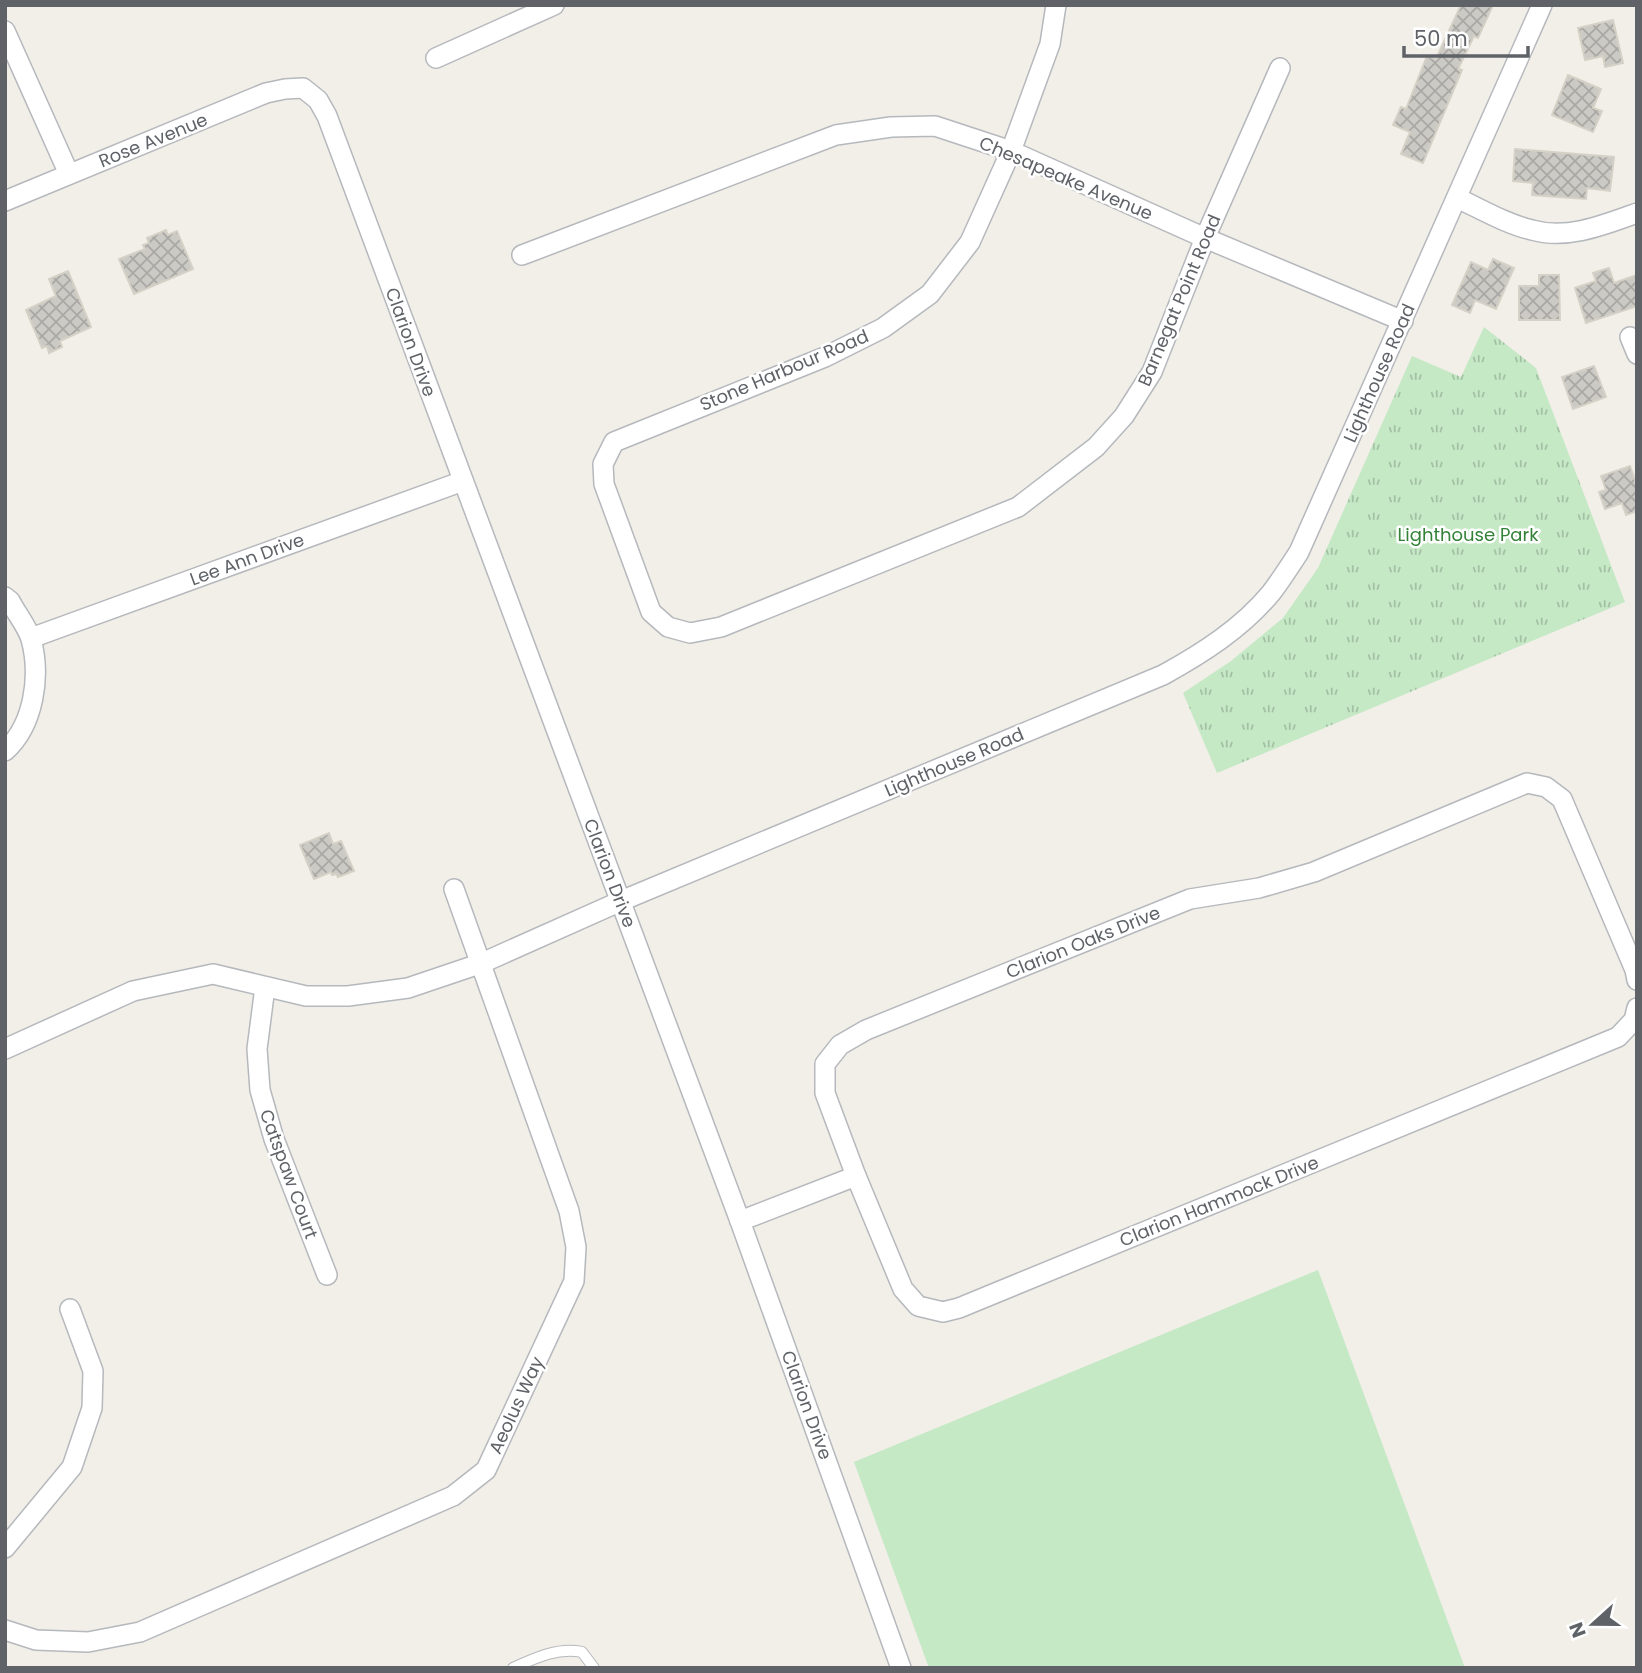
<svg xmlns="http://www.w3.org/2000/svg" width="1642" height="1673" viewBox="0 0 1642 1673" font-family="Poppins,sans-serif">
<style>
.green{fill:#c5e8c5}
.park{fill:url(#park-tufts)}
.building{fill:url(#building-cross-hatch);stroke:#d6d1c6;stroke-width:2}
.lines{fill:none;stroke-linecap:round;stroke-linejoin:round}
.lane-casing{stroke:#b5b8bc;stroke-width:12}
.street-casing{stroke:#b5b8bc;stroke-width:22}
.lane{stroke:#fff;stroke-width:10}
.street{stroke:#fff;stroke-width:19}
.labels{text-anchor:middle;dominant-baseline:central;stroke-width:5;stroke-linejoin:round;paint-order:stroke}
.street-label{font-size:18px;fill:#5f6368;stroke:#fff}
.park-label{font-size:18px;fill:#348238;stroke:#fff}
</style>
<defs>
<pattern id="park-tufts" width="24" height="20" patternUnits="userSpaceOnUse" patternTransform="scale(1.75)"><rect width="24" height="20" fill="#c5e8c5"/><path d="M3 7l-1-3M5 7V3M7 7l1-3M15 17l-1-3M17 17v-4M19 17l1-3" fill="none" stroke="#a3c0a4"/></pattern>
<pattern id="building-cross-hatch" width="8" height="8" patternUnits="userSpaceOnUse" patternTransform="scale(1.75)"><rect width="8" height="8" fill="#cccac5"/><path d="M0 0l8 8M0 8l8-8" fill="none" stroke="#a9a8a4"/></pattern>
</defs>
<rect width="100%" height="100%" fill="#f1efe8"/>
<polygon class="green" points="1318,1270 1465,1668 929,1668 854,1462"/>
<polygon class="park" points="1484,327 1536,368 1625,602 1217,773 1183,693 1231,661 1283,618 1318,568 1412,356 1461,377"/>
<g class="building">
<polygon points="1461,5 1493,5 1478,38 1474,36 1458,69 1462,70 1423,163 1401,154 1410,132 1393,125 1401,107 1406,109 1427,56 1436,59"/>
<polygon points="1613,20 1623,63 1605,67 1603,56 1585,60 1578,28"/>
<polygon points="1568,75 1601,89 1593,108 1602,111 1593,132 1552,115"/>
<polygon points="1515,149 1614,157 1610,191 1587,188 1586,199 1532,195 1533,183 1513,181"/>
<polygon points="166,230 168,235 177,231 193,269 134,294 119,259 145,249 143,245 149,243 147,238"/>
<polygon points="1493,259 1514,268 1496,309 1475,300 1470,313 1452,305 1471,262 1488,270"/>
<polygon points="1609,268 1614,283 1637,275 1637,306 1586,323 1575,288 1596,281 1593,273"/>
<polygon points="68,271 91,327 60,341 62,347 49,353 47,346 42,348 26,310 56,296 49,279"/>
<polygon points="1539,275 1559,275 1560,320 1519,320 1519,286 1539,286"/>
<polygon points="1594,366 1606,397 1573,409 1562,377"/>
<polygon points="1630,466 1637,486 1637,511 1626,515 1622,503 1605,509 1599,492 1606,490 1601,476"/>
<polygon points="329,833 333,844 341,841 354,871 338,877 336,874 332,875 331,872 314,879 300,845"/>
</g>
<g class="lines">
<g class="lane-casing">
<path id="lane" d="M 513,1668 C 535,1658 558,1647 582,1652 L 594,1668"/>
</g>
<g class="street-casing">
<g id="street">
<polyline points="1056,5 1050,44 1011,151 970,242 930,294 883,328 825,357 614,442 603,464 604,484 651,612 668,627 690,633 721,627 1018,507 1096,447 1124,416 1152,372 1205,238 1280,68"/>
<polyline points="5,31 69,174"/>
<polyline points="436,58 554,5"/>
<path d="M 1457,198 C 1481,209 1506,224 1532,230 C 1567,240 1604,225 1637,213"/>
<polyline points="5,201 266,93 285,89 303,88 318,100 327,116 740,1221 901,1668"/>
<polyline points="522,255 836,135 891,127 935,126 1011,151 1205,238 1403,321"/>
<polyline points="1630,337 1637,354"/>
<path d="M 5,597 L 10,601 C 16,613 27,626 31,639 C 41,676 34,725 5,751"/>
<polyline points="31,638 463,481"/>
<polyline points="1637,980 1635,970 1562,799 1546,787 1527,783 1314,872 1259,888 1190,899 866,1030 840,1045 825,1064 825,1093 856,1176 903,1289 918,1306 943,1312 959,1308 1618,1037 1634,1020 1637,1008"/>
<polyline points="265,987 257,1049 260,1090 274,1139 327,1275"/>
<path d="M 5,1049 L 133,991 L 213,974 L 306,996 L 348,996 L 408,988 L 482,963 L 621,901 L 1163,675 C 1203,653 1242,628 1271,593 C 1281,580 1290,566 1299,552 L 1542,5"/>
<polyline points="740,1221 856,1176"/>
<polyline points="5,1548 72,1467 92,1408 93,1371 70,1309"/>
<polyline points="5,1630 36,1640 88,1642 140,1632 453,1496 486,1470 574,1281 576,1247 569,1211 454,889"/>
</g>
</g>
<use href="#lane" class="lane"/>
<use href="#street" class="street"/>
</g>
<g class="labels">
<g class="street-label">
<text transform="translate(153 140) rotate(-22)">Rose Avenue</text>
<text transform="translate(1066 178) rotate(23)">Chesapeake Avenue</text>
<text transform="translate(1179 300) rotate(-67)">Barnegat Point Road</text>
<text transform="translate(411 342) rotate(70)">Clarion Drive</text>
<text transform="translate(784 370) rotate(-23)">Stone Harbour Road</text>
<text transform="translate(1379 373) rotate(-66)">Lighthouse Road</text>
<text transform="translate(247 559) rotate(-20)">Lee Ann Drive</text>
<text transform="translate(954 762) rotate(-23)">Lighthouse Road</text>
<text transform="translate(610 873) rotate(69)">Clarion Drive</text>
<text transform="translate(1083 942) rotate(-22)">Clarion Oaks Drive</text>
<text transform="translate(289 1174) rotate(70)">Catspaw Court</text>
<text transform="translate(1219 1201) rotate(-22)">Clarion Hammock Drive</text>
<text transform="translate(516 1405) rotate(-65)">Aeolus Way</text>
<text transform="translate(807 1405) rotate(70)">Clarion Drive</text>
</g>
<g class="park-label">
<text x="1468" y="534">Lighthouse Park</text>
</g>
</g>
<rect width="1642" height="1673" fill="none" stroke="#5f6368" stroke-width="14"/>
<g transform="translate(1593 1624) rotate(249)" stroke="#ffffff" stroke-width="5" paint-order="stroke">
<path d="M0-5L12 26L0 18L-12 26Z" fill="#5f6368"/>
<text y="-10" font-size="19" font-weight="bold" text-anchor="middle" fill="#5f6368">N</text>
</g>
<path d="M1404 46v10h124v-10" fill="none" stroke="#5f6368" stroke-width="3.5"/>
<text x="1414" y="46" font-size="21" fill="#5f6368" stroke="#ffffff" stroke-width="5" paint-order="stroke">50 m</text>
</svg>
